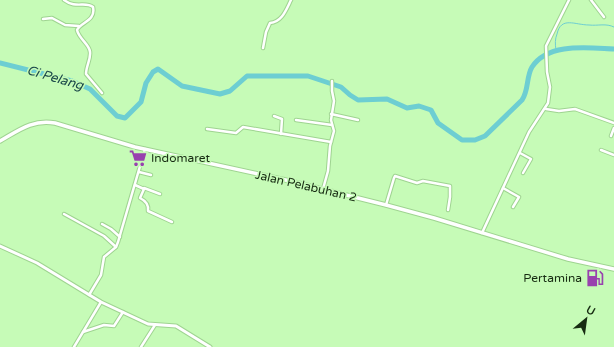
<svg xmlns="http://www.w3.org/2000/svg" width="614" height="347" viewBox="0 0 614 347" font-family="'Varela Round',sans-serif">
<style>
.lines{fill:none;stroke-linecap:round;stroke-linejoin:round}
.stream{stroke:#6dced2;stroke-width:1}
.river{stroke:#6dced2;stroke-width:5}
.minor-casing{stroke:#9fd491;stroke-width:4.5}
.tertiary-casing{stroke:#9fd491;stroke-width:5}
.secondary-casing{stroke:#9fd491;stroke-width:5.5}
.minor{stroke:#fff;stroke-width:2.5}
.tertiary{stroke:#fff;stroke-width:3}
.secondary{stroke:#fff;stroke-width:3.5}
.labels{text-anchor:middle;dominant-baseline:central;stroke-width:3;stroke-linejoin:round;paint-order:stroke}
.poi-label{font-size:12px;fill:#172c12;stroke:#c6fbb7;text-anchor:start}
.street-label{font-size:12px;fill:#172c12;stroke:#c6fbb7}
.water-label{font-size:13px;font-style:italic;fill:#1a4749;stroke:#c6fbb7}
</style>
<rect width="100%" height="100%" fill="#c6fbb7"/>
<g class="lines">
<path class="stream" d="M 556,50 C 555,44 555,39 557,34 C 561,16 575,25 589,25 C 598,26 606,23 614,27"/>
<path class="river" d="M 0,63 L 72,81 L 90,89 L 117,116 L 125,118 L 141,102 L 146,83 L 153,72 L 158,69 L 182,86 L 220,94 L 230,91 L 247,76 L 308,76 L 341,87 L 350,95 L 358,100 L 387,99 L 407,108 L 419,106 L 431,110 L 438,123 L 462,140 L 475,140 L 485,136 L 522,100 C 529,90 526,77 532,67 C 548,42 589,48 614,49"/>
<g class="minor-casing">
<g id="minor">
<path d="M 64,0 C 76,9 85,1 93,7 C 96,21 81,22 77,30 C 79,39 90,45 90,52 C 91,59 86,66 86,74 L 102,93"/>
<polyline points="591,0 604,17"/>
<polyline points="43,19 52,18 65,25 79,26"/>
<path d="M 263,48 L 266,32 L 270,23 C 282,22 286,10 291,0"/>
<polyline points="546,109 559,111 575,109 614,123"/>
<polyline points="331,114 358,120"/>
<polyline points="274,116 282,119 281,134"/>
<polyline points="296,120 332,125"/>
<polyline points="207,129 236,133 243,127 331,142"/>
<polyline points="611,136 614,128"/>
<polyline points="601,150 614,155"/>
<polyline points="520,153 531,159 523,173"/>
<polyline points="139,172 151,175"/>
<path d="M 135,185 L 144,189 L 140,198 C 146,201 149,205 148,211 L 172,222"/>
<polyline points="144,188 160,194"/>
<polyline points="503,188 519,197 513,207"/>
<polyline points="323,189 328,171 330,146 334,131 331,120 334,101 332,91 332,81"/>
<polyline points="386,205 394,178 395,176 417,183 423,181 450,186 450,197 448,210"/>
<polyline points="64,214 104,236 116,247"/>
<polyline points="102,224 111,229 120,237"/>
<polyline points="482,233 529,132 548,103 550,87 547,72 546,46 569,0"/>
<polyline points="89,295 101,275 104,257 116,247 118,242 145,149"/>
<polyline points="83,332 104,325 114,326 123,312"/>
<polyline points="74,347 101,302"/>
<polyline points="141,347 155,325"/>
</g>
</g>
<g class="tertiary-casing">
<polyline id="tertiary" points="0,246 37,263 101,302 148,324 176,326 210,347"/>
</g>
<g class="secondary-casing">
<path id="secondary" d="M 0,141 C 19,130 33,119 55,123 L 135,147 L 290,181 L 386,205 L 434,218 L 568,259 L 614,269"/>
</g>
<use href="#minor" class="minor"/>
<use href="#tertiary" class="tertiary"/>
<use href="#secondary" class="secondary"/>
</g>
<defs>
<g id="supermarket-bare" transform="scale(1.38)"><path d="M-6-5.5h2.5l.6 2H6L4.5 2H-2.5L-4.4-4H-6ZM-1.5 3.2a1.3 1.3 0 1 0 .1 0ZM3 3.2a1.3 1.3 0 1 0 .1 0Z" fill="#9841ae" stroke="#c6fbb7" stroke-width="2.5" paint-order="stroke"/></g>
<g id="fuel-bare" transform="scale(1.38)"><path d="M-5.5-6h7V0h2V4h1.3V-2.5L3-4.5l.8-.8L6-3V5H2.5V1h-1V6h-7ZM-4.2-4.7v3.2H.2V-4.7Z" fill="#9841ae" stroke="#c6fbb7" stroke-width="2.5" paint-order="stroke"/></g>
</defs>
<g fill-rule="evenodd">
<use href="#supermarket-bare" x="138" y="158"/>
<use href="#fuel-bare" x="595" y="278"/>
</g>
<g class="labels">
<g class="poi-label">
<text x="151" y="158">Indomaret</text>
<text x="582" y="278" text-anchor="end">Pertamina</text>
</g>
<g class="street-label">
<text transform="translate(306 186) rotate(13)">Jalan Pelabuhan 2</text>
</g>
<g class="water-label">
<text transform="translate(55 78) rotate(16)">Ci Pelang</text>
</g>
</g>
<g transform="translate(586 319) rotate(29)" stroke="#c6fbb7" stroke-width="3" paint-order="stroke">
<path d="M0-3L7 15L0 10L-7 15Z" fill="#172c12"/>
<text y="-6" font-size="11" font-weight="bold" text-anchor="middle" fill="#172c12">U</text>
</g>
</svg>
